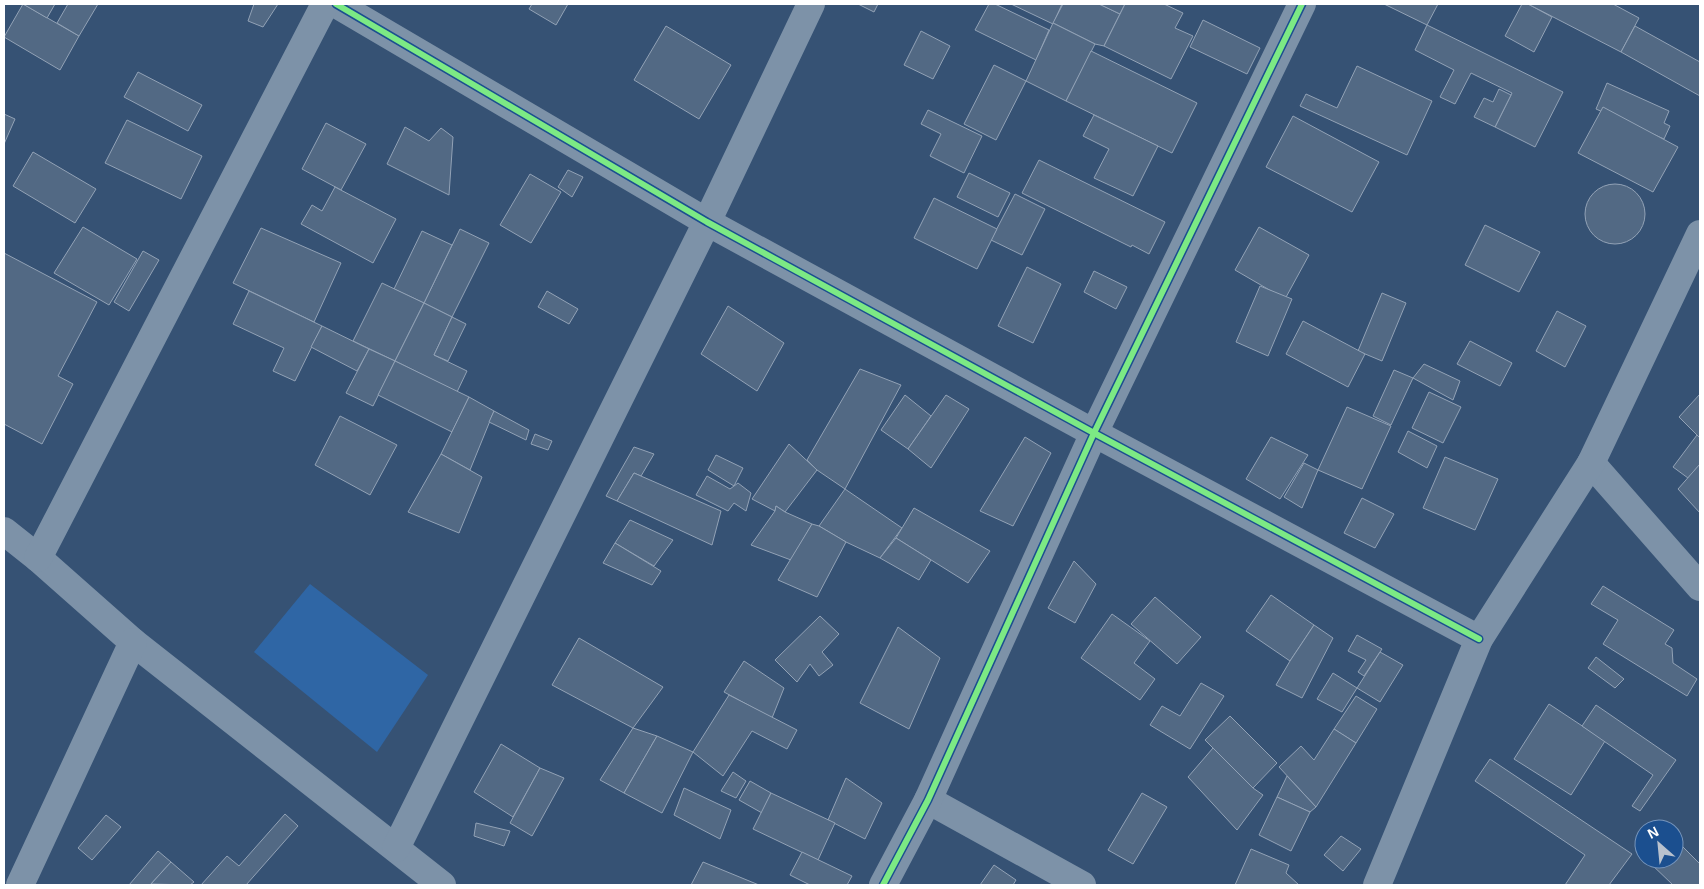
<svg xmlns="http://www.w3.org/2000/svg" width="1704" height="889" viewBox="0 0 1704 889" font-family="Helvetica,sans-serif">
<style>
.green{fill:#2f66a5}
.building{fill:#526984;stroke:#92a2b6}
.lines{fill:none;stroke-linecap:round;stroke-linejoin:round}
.minor{stroke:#7d92a8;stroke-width:28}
.cycleway-casing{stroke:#1b4f8f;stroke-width:9}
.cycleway{stroke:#7ce984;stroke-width:6}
</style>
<rect width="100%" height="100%" fill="#365274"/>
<polygon class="green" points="310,584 428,675 377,752 254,652"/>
<g class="building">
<polygon points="23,4 79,36 60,70 4,37"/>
<polygon points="23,4 55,4 47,18"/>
<polygon points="68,4 98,4 79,36 57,23"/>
<polygon points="254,4 278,4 263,27 248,21"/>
<polygon points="532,4 568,4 556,25 529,9"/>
<polygon points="858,4 878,4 874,12"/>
<polygon points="989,4 995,4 1049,30 1036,60 975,30"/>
<polygon points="1011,4 1062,4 1053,24"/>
<polygon points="1063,4 1099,4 1120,14 1104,46 1095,44 1053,23"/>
<polygon points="1099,4 1125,4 1120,14"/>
<polygon points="1125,4 1164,4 1183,13 1175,28 1193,36 1171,79 1104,46"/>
<polygon points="1384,4 1438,4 1427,25"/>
<polygon points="1522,4 1528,4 1552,17 1534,52 1505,36"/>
<polygon points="1528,4 1613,4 1639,18 1621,52"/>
<polygon points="1203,20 1260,48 1247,74 1190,47"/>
<polygon points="1053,23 1095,44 1066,101 1026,81"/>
<polygon points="1427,25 1563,92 1535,147 1495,127 1512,93 1471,73 1455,104 1440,97 1454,70 1415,50"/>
<polygon points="666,26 731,65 699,119 634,80"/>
<polygon points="1635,26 1700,62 1700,96 1621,52"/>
<polygon points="921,31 950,46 933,79 904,65"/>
<polygon points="1091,51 1197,103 1172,153 1066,101"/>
<polygon points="994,65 1026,81 996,140 964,124"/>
<polygon points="1357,66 1432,101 1407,155 1300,106 1306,94 1337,108"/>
<polygon points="138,72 202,105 188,131 124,97"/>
<polygon points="1607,83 1669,111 1664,123 1670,126 1664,139 1596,109"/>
<polygon points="1499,89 1511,95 1495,127 1474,117 1484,98 1493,102"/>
<polygon points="1603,107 1678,147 1653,192 1578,153"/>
<polygon points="928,110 982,136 964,173 930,156 941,134 921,124"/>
<polygon points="4,114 15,119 4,144"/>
<polygon points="1094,115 1158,146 1133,196 1094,178 1109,149 1083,136"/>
<polygon points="1293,116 1379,162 1352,212 1266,167"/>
<polygon points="127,120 202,156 181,199 105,163"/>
<polygon points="326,123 366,144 341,190 302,169"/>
<polygon points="405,127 429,141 441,128 453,137 449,195 387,164"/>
<polygon points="33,152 96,189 75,223 13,186"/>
<polygon points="1039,160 1165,222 1149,254 1132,245 1131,247 1022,193"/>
<polygon points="568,170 583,177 572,197 558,187"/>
<polygon points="969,173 1010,193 998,217 957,197"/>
<polygon points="530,174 561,192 531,243 500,225"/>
<circle cx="1615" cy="214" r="30"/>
<polygon points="335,187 396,219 373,263 301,224 312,205 322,211"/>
<polygon points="1015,194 1045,209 1022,255 991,240"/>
<polygon points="934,198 997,229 977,269 914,238"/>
<polygon points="1485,225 1540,252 1519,292 1465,265"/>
<polygon points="83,227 137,259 109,305 54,273"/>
<polygon points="1259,227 1309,255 1285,299 1235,270"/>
<polygon points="261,228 341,263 314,322 233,283"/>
<polygon points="460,229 489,243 452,317 424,303"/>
<polygon points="422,231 452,245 424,303 394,289"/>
<polygon points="143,251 159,260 129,311 114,302"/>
<polygon points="4,253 97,302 58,376 73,384 42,444 4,424"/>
<polygon points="1027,267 1061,284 1033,343 998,326"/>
<polygon points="1094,271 1127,287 1116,309 1084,292"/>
<polygon points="382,283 424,303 395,361 353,341"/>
<polygon points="1260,286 1292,299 1268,356 1236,342"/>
<polygon points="249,291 322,326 295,381 273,371 284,348 233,324"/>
<polygon points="547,291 578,309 569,324 538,307"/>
<polygon points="1382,293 1406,303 1382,361 1358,351"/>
<polygon points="424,303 452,317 434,355 467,371 457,392 395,361"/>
<polygon points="728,306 784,343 757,391 701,354"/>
<polygon points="1557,311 1586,326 1565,367 1536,351"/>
<polygon points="452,317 466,324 448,361 434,355"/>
<polygon points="1303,321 1365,354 1348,387 1286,354"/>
<polygon points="322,326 369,349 357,371 311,347"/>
<polygon points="1470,341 1512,363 1500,386 1457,364"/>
<polygon points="369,349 395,361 373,406 346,393"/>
<polygon points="395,361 469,397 452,432 378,395"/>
<polygon points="1424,364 1460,381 1453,400 1413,378"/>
<polygon points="860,369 901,385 845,489 817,470 807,460"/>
<polygon points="1394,370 1413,378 1391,425 1373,416"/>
<polygon points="1429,392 1461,407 1443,443 1412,428"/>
<polygon points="1700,394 1700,438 1679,417"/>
<polygon points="905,395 931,416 908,449 881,430"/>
<polygon points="946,395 969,409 931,468 908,449"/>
<polygon points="469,397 494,411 470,470 441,454"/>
<polygon points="1347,407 1391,426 1362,489 1318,470"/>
<polygon points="494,411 529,430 526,440 489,422"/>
<polygon points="340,416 397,445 370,495 315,465"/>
<polygon points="1408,431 1437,446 1427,468 1398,452"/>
<polygon points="535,434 552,441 548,450 531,444"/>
<polygon points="1697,435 1700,438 1700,464 1688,478 1673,467"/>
<polygon points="1025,437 1051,453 1013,526 980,511"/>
<polygon points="1271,437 1308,455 1280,499 1246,479"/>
<polygon points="789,444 817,470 785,512 776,506 775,511 752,499"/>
<polygon points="634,447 654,454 641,476 634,473 617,501 606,496"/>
<polygon points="441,454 482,477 459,533 408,512"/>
<polygon points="716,455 743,468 734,486 708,470"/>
<polygon points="1445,457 1498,479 1475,530 1423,508"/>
<polygon points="1304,463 1318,470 1302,508 1284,497"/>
<polygon points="1700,464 1700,513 1678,489"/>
<polygon points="634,473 721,511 712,545 617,501"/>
<polygon points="707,476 730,489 738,483 751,493 746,511 734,503 728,511 696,495"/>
<polygon points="845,489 902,528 880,558 846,542 819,526"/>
<polygon points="1362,498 1394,514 1375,548 1344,533"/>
<polygon points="776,506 785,512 812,524 791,560 751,545 775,511"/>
<polygon points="914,508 990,551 968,583 896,538"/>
<polygon points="630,520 673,540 654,566 615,543"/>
<polygon points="812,524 819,526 846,542 817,597 778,580"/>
<polygon points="896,538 931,560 919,580 880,558"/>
<polygon points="615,543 661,571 652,585 603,563"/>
<polygon points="1074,561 1096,584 1075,623 1048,608"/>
<polygon points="1603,586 1674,630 1665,644 1672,648 1673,663 1697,679 1687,696 1603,644 1618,620 1591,604"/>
<polygon points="1271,595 1314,625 1290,661 1246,631"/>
<polygon points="1155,597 1201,637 1177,664 1131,624"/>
<polygon points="1112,614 1150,641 1134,663 1155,679 1140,700 1081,658"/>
<polygon points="820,616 839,634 822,652 833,665 819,676 810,664 797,682 775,660"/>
<polygon points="1314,625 1333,638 1302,698 1276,685 1290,661"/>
<polygon points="898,627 940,658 909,729 860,703"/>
<polygon points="1357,635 1382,649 1364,676 1358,672 1366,660 1348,651"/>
<polygon points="579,638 663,687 633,728 552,685"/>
<polygon points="1380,652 1403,665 1380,702 1357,688"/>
<polygon points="1596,657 1624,679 1615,688 1588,668"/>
<polygon points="744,661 784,688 772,718 724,692"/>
<polygon points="1333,673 1357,688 1342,712 1317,699"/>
<polygon points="1201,683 1224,696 1190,749 1150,725 1162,706 1180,716"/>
<polygon points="729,695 797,730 787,749 752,731 723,776 693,752"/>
<polygon points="1356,696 1377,709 1356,743 1334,729"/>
<polygon points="1549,704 1605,741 1571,795 1514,759"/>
<polygon points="1596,705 1676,760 1640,811 1632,806 1653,775 1582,726"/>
<polygon points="1230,716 1277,763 1253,788 1205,740"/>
<polygon points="633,728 657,736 624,793 600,780"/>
<polygon points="1334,729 1356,743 1316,807 1279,767 1301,746 1314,760"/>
<polygon points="657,736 693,752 662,813 624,793"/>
<polygon points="501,744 540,768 513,817 474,792"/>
<polygon points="1213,748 1253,788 1263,795 1237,830 1188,777"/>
<polygon points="1490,759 1632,854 1609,885 1565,885 1585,855 1475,781"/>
<polygon points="540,768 564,778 532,836 510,823"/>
<polygon points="733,772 746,781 736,798 721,791"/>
<polygon points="1287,776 1316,807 1310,812 1277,797"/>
<polygon points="846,778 882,803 865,839 828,820"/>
<polygon points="750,781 771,793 762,813 739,800"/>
<polygon points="684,788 731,810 720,839 674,815"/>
<polygon points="771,793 835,823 818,860 753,829"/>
<polygon points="1142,793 1167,807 1133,864 1108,850"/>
<polygon points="1277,797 1310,812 1291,851 1259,835"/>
<polygon points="285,814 298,826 246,885 201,885 227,856 239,866"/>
<polygon points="106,815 121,827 92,860 78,848"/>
<polygon points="476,823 510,831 504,846 474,836"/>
<polygon points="1341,836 1361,849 1343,871 1324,855"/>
<polygon points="1674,838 1700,864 1700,885 1673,885 1649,862 1651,859 1674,859"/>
<polygon points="1251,849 1289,865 1286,873 1299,885 1235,885"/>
<polygon points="158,851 171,862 150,885 129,885"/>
<polygon points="802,852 852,876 847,885 810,885 790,875"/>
<polygon points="171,862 194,882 190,885 151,884"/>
<polygon points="703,862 759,885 691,885"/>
<polygon points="994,865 1016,880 1013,885 980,885"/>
</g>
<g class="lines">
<g class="minor">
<polyline points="336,4 707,222 1094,433 1479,639"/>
<polyline points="1591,463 1700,587"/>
<polyline points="4,531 38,558 133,642 442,885"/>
<polyline points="38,558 325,4"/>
<polyline points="928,800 1082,885"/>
<polyline points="396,848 707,222 811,4"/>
<polyline points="20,885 133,642"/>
<polyline points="883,885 928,800 1094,433 1302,4"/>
<polyline points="1377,885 1479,639 1591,463 1700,234"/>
</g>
<g class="cycleway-casing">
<g id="cycleway">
<polyline points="336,4 707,222 1094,433 1479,639"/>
<polyline points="883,885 928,800 1094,433 1302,4"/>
</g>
</g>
<use href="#cycleway" class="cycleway"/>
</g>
<rect width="1704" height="889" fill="none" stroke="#ffffff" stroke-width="10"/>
<g transform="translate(1659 844) rotate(333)"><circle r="24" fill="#1b4f8f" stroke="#7695bc"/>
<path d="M0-4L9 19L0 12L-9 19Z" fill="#b9c2ce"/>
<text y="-8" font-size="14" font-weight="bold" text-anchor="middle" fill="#ffffff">N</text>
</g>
</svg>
